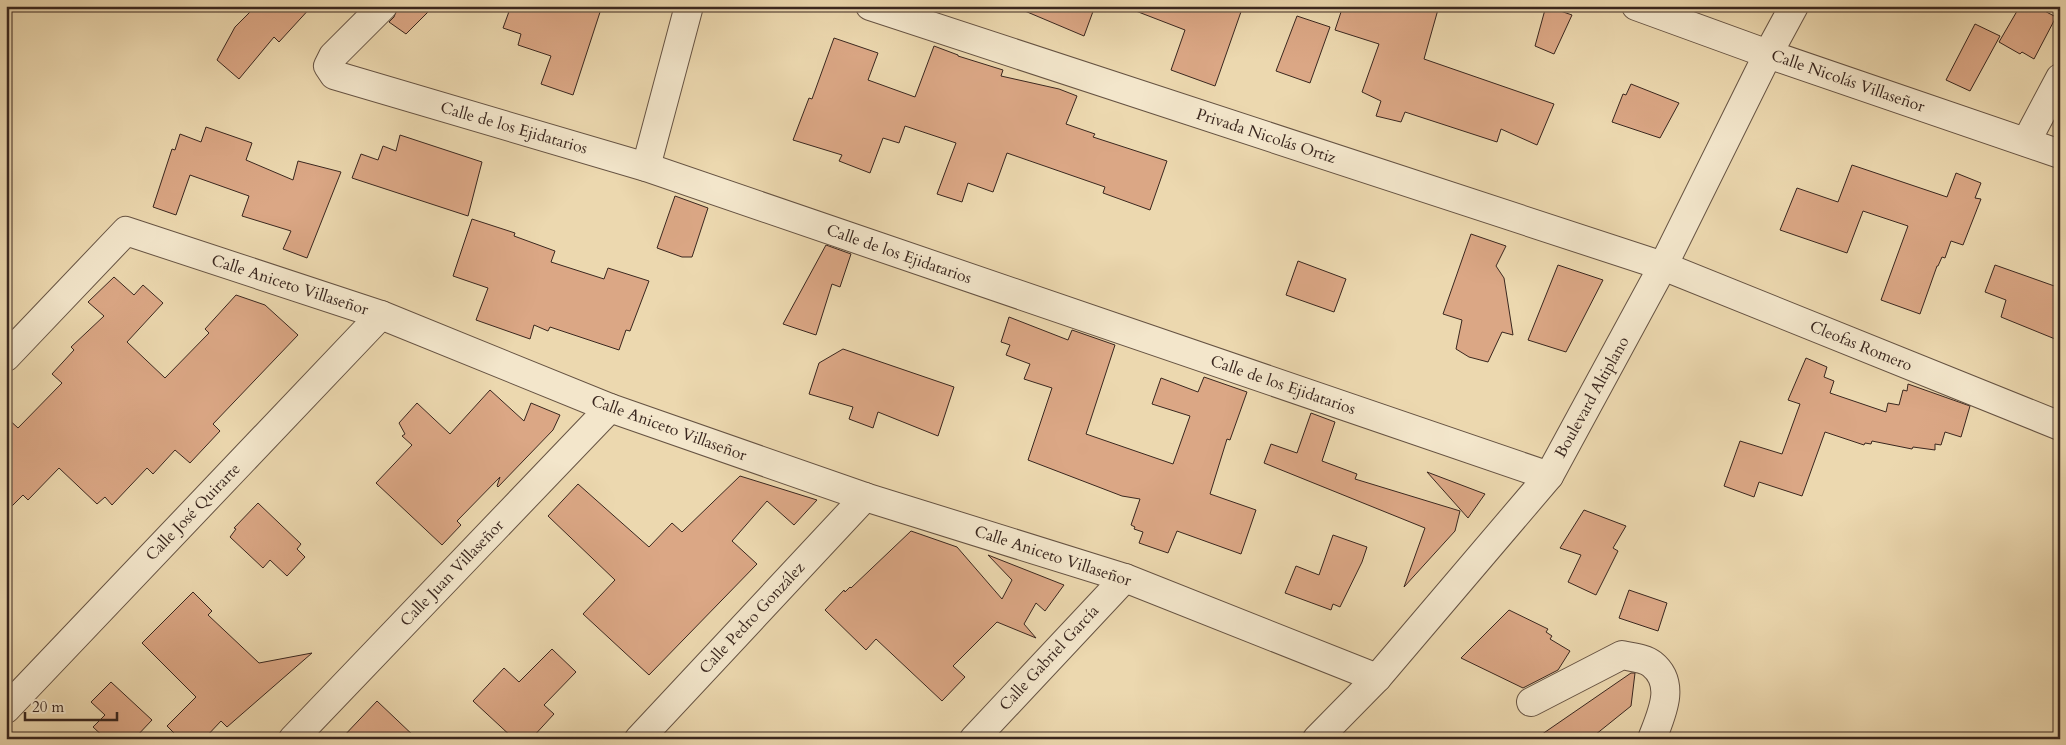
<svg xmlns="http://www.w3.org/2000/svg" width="2066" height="745" viewBox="0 0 2066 745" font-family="Cardo,serif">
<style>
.building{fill:#dba785;stroke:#3a271f}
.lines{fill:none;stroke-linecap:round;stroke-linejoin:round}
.street-casing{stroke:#665343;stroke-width:30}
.street{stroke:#f3e6cb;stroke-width:28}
.labels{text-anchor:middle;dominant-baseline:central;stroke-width:4;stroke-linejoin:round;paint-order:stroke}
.street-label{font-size:16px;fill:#3a271f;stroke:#f3e6cb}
</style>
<rect width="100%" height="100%" fill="#ecd8af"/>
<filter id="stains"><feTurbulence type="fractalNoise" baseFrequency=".004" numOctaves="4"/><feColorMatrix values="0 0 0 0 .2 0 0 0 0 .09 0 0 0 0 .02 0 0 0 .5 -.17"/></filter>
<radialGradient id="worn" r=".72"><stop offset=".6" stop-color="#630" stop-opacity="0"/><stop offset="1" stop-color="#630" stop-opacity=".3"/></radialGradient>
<g class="building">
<polygon points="256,6 312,6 279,42 274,37 239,79 217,60 235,27"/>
<polygon points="398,6 434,6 406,34 389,22 394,17"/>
<polygon points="511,6 525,6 539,10 541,6 602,6 573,95 541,84 551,56 518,45 521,34 503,28"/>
<polygon points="1013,6 1095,6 1084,36"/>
<polygon points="1129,6 1243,6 1215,86 1171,70 1185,30 1128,8"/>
<polygon points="1343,6 1439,6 1424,59 1554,104 1537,145 1501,129 1497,142 1405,112 1401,122 1376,116 1381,101 1362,92 1379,44 1335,30"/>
<polygon points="1546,6 1572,15 1554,54 1535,46"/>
<polygon points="2020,6 2035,6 2056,17 2034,59 2022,52 2020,54 1999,42"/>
<polygon points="1297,16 1330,27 1310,83 1276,71"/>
<polygon points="1975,24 2000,36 1970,91 1946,80"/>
<polygon points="834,38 878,53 868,80 915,97 934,46 958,55 958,56 1003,70 1001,76 1059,89 1077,96 1066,124 1095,134 1093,137 1167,161 1150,210 1103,193 1105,187 1007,153 993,192 968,183 962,202 937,194 956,143 905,126 899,143 883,138 870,173 839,161 842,155 793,140 809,98 812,99"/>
<polygon points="1631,84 1679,103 1660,138 1612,122 1623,94 1626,95"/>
<polygon points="206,127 252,143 246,160 293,180 298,161 341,172 307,258 283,249 291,231 242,216 249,196 190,175 176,215 153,207 172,149 175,150 180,134 201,142"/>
<polygon points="400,135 482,162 468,216 352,178 361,154 378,160 383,146 396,151"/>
<polygon points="1852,165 1947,197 1956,173 1981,183 1975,198 1981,199 1963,245 1951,241 1945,258 1942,257 1938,266 1937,266 1920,314 1881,300 1908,226 1863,211 1847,253 1780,230 1797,188 1838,202"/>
<polygon points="675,196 708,208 692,257 682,257 657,248"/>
<polygon points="472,219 515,233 514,236 555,251 551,262 604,279 608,268 649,281 630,331 626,330 619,350 550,327 548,331 534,325 530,339 476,320 488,288 453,276"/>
<polygon points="1471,234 1506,246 1496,266 1504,278 1513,335 1502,332 1488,362 1469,357 1456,349 1462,320 1443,314"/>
<polygon points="826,245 851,254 840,287 832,284 816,335 783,324"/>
<polygon points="1298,261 1346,279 1334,312 1286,295"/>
<polygon points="1558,265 1603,280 1566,352 1528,340"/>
<polygon points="1995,265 2060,288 2060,341 2001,317 2006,300 1985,292"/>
<polygon points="114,277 134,295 143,285 163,303 127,342 165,378 209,333 205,329 236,295 265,305 298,335 213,424 220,431 190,463 175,450 153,474 147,468 112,505 105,497 97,504 59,468 28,500 23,495 6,512 6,417 18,428 62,383 52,374 74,350 71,347 104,316 88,302"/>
<polygon points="1009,317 1068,340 1072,330 1115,345 1086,434 1173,464 1190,416 1152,404 1161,378 1198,392 1204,377 1247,392 1230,440 1227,439 1210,494 1256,510 1241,554 1177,531 1168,553 1139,543 1143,532 1134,529 1135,527 1131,525 1140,499 1122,496 1028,460 1052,388 1024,379 1030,364 1006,355 1010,345 1001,342"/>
<polygon points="843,349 954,387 938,436 878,412 873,428 849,419 853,407 809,394 819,363"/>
<polygon points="1806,358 1827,367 1824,377 1834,381 1830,393 1886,412 1888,403 1899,405 1903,390 1907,391 1908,384 1970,406 1961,437 1945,432 1941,445 1935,444 1935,450 1913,447 1912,449 1872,441 1871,444 1865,443 1864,445 1825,432 1802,496 1759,482 1754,497 1724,486 1740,441 1782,454 1800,404 1788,400"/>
<polygon points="490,390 524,421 531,403 560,415 553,430 498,487 497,486 500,477 457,521 461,525 442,545 376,483 412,445 402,436 405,434 399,423 417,403 450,434"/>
<polygon points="1311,413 1335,422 1322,461 1357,474 1355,479 1460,511 1455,531 1404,587 1425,528 1264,463 1271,444 1297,453"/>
<polygon points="1427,472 1485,494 1468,518"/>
<polygon points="740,476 817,500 794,525 767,501 732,541 757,564 649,675 583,614 615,580 548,516 578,484 649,547 672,523 682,532"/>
<polygon points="258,503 301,544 297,549 305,557 287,576 270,560 263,568 230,537 236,529 234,528"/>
<polygon points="1584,510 1626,526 1613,548 1618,551 1596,595 1568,582 1581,555 1560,548"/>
<polygon points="911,531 957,547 1002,599 1012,580 988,555 1064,585 1045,611 1036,603 1024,624 1036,638 997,622 953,666 965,677 942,701 876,639 866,650 825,610 844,590 845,592 850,587 851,588"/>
<polygon points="1333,535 1367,547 1362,562 1340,607 1333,604 1331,610 1285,593 1296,566 1319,575"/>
<polygon points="1629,590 1667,603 1658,631 1619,618"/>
<polygon points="193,592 212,611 208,615 259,663 312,653 227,727 221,721 204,739 180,739 167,726 196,697 142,643"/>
<polygon points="1509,610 1548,629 1546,632 1552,636 1550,639 1570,651 1558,670 1523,688 1461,658"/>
<polygon points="552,649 576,672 544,705 554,714 531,739 514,739 473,701 504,668 519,682"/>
<polygon points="1631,673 1635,673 1631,706 1590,739 1535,739"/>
<polygon points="111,682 152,720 134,739 106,739 93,727 105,715 91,702"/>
<polygon points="377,701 417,739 341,739"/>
</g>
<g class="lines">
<g class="street-casing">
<g id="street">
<polyline points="383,6 333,56 328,66 334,75 646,167 1549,476"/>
<polyline points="870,6 1663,266 2060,426"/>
<polyline points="1636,6 1768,54 2060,154"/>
<polyline points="2026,142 2060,78"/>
<polyline points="646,167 689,6"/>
<polyline points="6,357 126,231 381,315 610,408 865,497 1125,578 1377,678"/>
<path d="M 1531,702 L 1622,655 C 1630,657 1645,658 1652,664 C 1677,684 1661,715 1652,739"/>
<polyline points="6,709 381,315"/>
<polyline points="293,739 610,408"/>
<polyline points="639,739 865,497"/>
<polyline points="974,739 1125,578"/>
<polyline points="1317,739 1377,678 1549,476 1663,266 1768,54 1794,6"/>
</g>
</g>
<use href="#street" class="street"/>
</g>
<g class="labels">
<g class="street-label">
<text transform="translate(1848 81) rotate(19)">Calle Nicolás Villaseñor</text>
<text transform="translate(514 128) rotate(16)">Calle de los Ejidatarios</text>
<text transform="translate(1266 136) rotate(18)">Privada Nicolás Ortiz</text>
<text transform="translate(899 254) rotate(19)">Calle de los Ejidatarios</text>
<text transform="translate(290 285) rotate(18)">Calle Aniceto Villaseñor</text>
<text transform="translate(1861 346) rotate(22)">Cleofas Romero</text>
<text transform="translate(1283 385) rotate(19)">Calle de los Ejidatarios</text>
<text transform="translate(1592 397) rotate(-61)">Boulevard Altiplano</text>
<text transform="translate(669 428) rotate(20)">Calle Aniceto Villaseñor</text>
<text transform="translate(193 512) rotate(-46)">Calle José Quirarte</text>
<text transform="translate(1053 556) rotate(18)">Calle Aniceto Villaseñor</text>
<text transform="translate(452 573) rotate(-46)">Calle Juan Villaseñor</text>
<text transform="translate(752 618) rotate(-47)">Calle Pedro González</text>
<text transform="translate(1049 658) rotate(-47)">Calle Gabriel García</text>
</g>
</g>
<rect width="2066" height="745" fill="none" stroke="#ecd8af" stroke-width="25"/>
<rect x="8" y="8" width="2051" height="730" fill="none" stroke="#3a271f" stroke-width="2.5"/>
<rect x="12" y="12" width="2041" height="720" fill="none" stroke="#3a271f"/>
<path d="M25 712v8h92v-8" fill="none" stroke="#3a271f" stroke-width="2.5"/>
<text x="32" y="712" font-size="15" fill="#3a271f" stroke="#f3e6cb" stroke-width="4" paint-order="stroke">20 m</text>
<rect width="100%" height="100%" filter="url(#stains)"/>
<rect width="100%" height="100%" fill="url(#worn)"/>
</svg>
